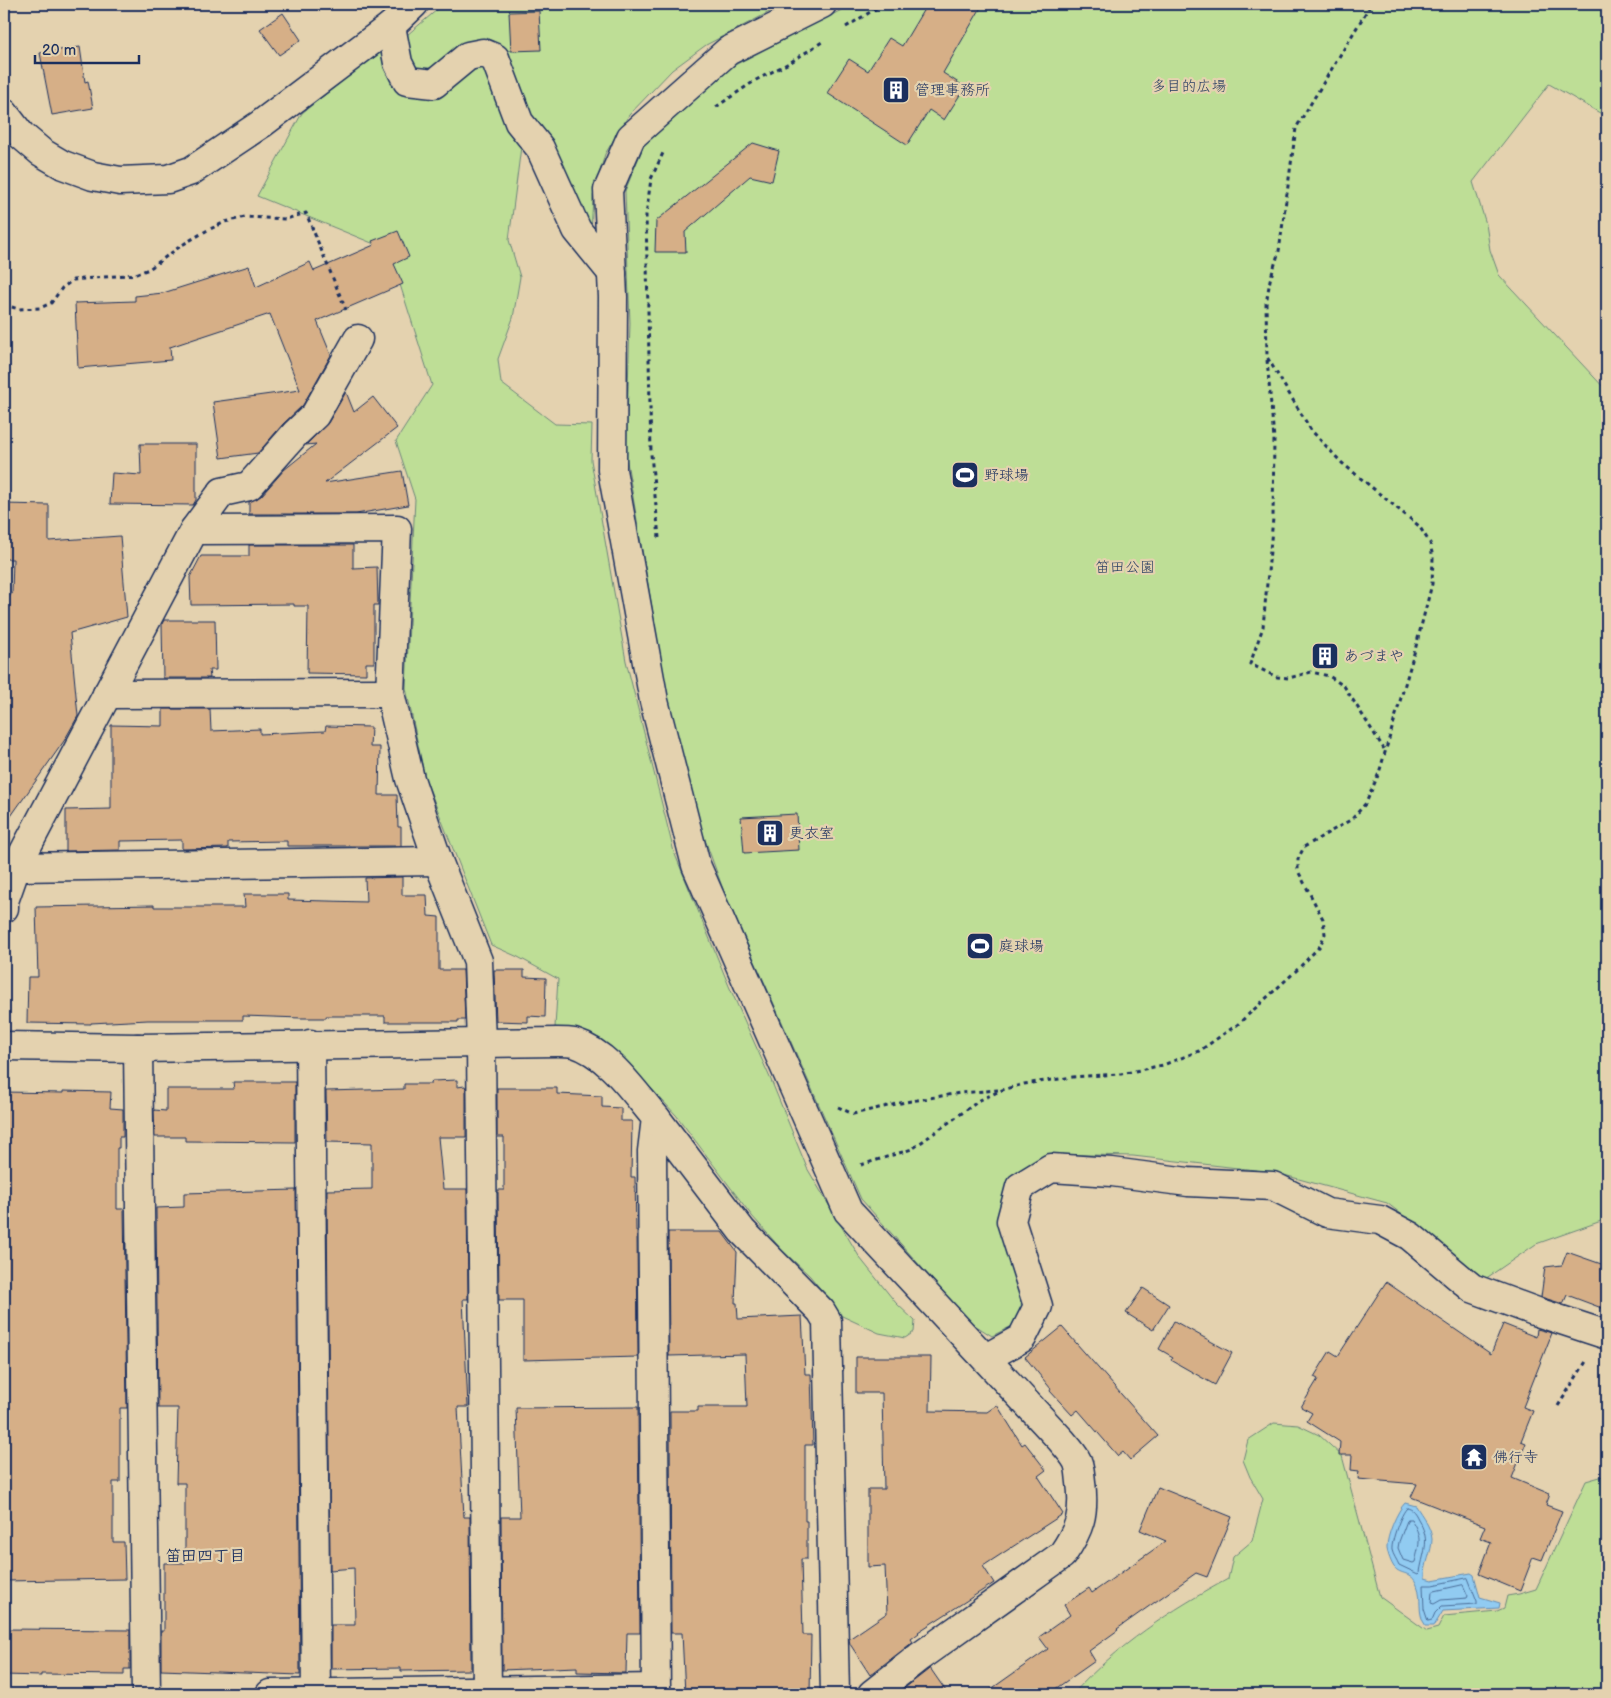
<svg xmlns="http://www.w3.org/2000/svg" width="1611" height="1698" viewBox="0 0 1611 1698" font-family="'Balsamiq Sans','Klee One',sans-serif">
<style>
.green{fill:#bede96;stroke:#6c867a}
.water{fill:#91cbf1;stroke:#628db6}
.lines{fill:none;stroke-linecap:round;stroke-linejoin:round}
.shore{stroke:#4a6d99;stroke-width:1}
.building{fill:#d6af87;stroke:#1b2f5e}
.minor-casing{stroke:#1b2f5e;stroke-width:31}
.path{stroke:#1b2f5e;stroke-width:3;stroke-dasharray:4 4;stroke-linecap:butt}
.minor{stroke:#e4d2af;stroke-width:28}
.labels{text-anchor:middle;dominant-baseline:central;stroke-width:4.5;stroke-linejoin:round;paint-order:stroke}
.park-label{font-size:15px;fill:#2b4064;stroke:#e4d2af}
.poi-label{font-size:15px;fill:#1b2f5e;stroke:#e4d2af;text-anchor:start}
.neighbourhood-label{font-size:16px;font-weight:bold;fill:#1b2f5e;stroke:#e4d2af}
</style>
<rect width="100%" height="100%" fill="#e4d2af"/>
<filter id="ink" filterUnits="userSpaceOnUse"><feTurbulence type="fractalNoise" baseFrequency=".02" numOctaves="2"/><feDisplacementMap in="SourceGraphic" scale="10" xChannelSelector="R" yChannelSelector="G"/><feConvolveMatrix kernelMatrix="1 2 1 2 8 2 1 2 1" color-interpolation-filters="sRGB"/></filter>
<g filter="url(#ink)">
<g class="green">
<polygon points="444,4 785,4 706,45 672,70 629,115 605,154 593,196 591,234 533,126 505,59 443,68 415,75 401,40"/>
<polygon points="853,4 1607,4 1607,117 1549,84 1473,182 1486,224 1490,250 1499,275 1607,391 1607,1219 1536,1244 1485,1279 1387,1203 1273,1172 1133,1156 1049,1154 1019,1175 1001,1205 1004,1240 1025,1300 1020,1322 992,1336 970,1322 861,1199 724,892 680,771 626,456 630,323 625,191 644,145 678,107 729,68"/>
<polygon points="389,44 397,78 484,62 522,139 509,240 520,277 513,318 498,359 501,383 555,424 592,425 591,460 626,661 674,852 729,986 771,1080 807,1168 860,1258 896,1303 915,1321 914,1332 905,1338 879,1333 842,1316 810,1276 782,1250 752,1216 676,1115 619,1054 599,1038 555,1027 558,979 518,957 491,945 425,778 406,688 415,499 396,441 432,385 389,250 257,196 302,113"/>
<path d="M 1274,1423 L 1298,1425 L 1319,1435 L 1342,1456 L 1380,1597 L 1427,1631 L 1438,1628 L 1444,1616 L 1497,1611 L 1504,1608 L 1507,1596 L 1519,1594 L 1536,1589 L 1586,1481 L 1607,1475 L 1607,1694 L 1073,1694 C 1115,1647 1172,1609 1228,1579 L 1233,1557 L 1252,1541 L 1263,1499 L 1250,1477 L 1243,1460 L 1248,1440 Z"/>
</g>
<path class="water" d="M 1405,1503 L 1416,1506 C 1422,1516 1431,1527 1432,1539 C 1432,1552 1424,1565 1425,1578 L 1432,1580 L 1471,1573 L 1474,1575 L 1480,1597 L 1500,1603 L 1499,1608 L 1443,1611 L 1434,1626 L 1426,1626 C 1416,1613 1423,1599 1417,1585 C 1411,1570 1401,1576 1394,1567 C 1391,1563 1388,1554 1387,1549 C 1386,1537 1397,1511 1405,1503 Z"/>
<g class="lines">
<g class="shore">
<path d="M 1407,1508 C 1413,1509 1415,1513 1418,1519 C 1431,1540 1424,1549 1420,1572 L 1418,1574 L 1399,1565 C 1397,1560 1393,1555 1392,1550 C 1391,1541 1401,1513 1407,1508 Z"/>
<path d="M 1408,1519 L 1411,1519 C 1422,1537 1420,1542 1415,1562 L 1413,1563 L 1403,1560 L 1398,1548 L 1399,1542 Z"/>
<polygon points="1468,1578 1477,1601 1477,1604 1442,1606 1435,1613 1432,1620 1428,1621 1424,1609 1423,1585 1432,1585"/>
<polygon points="1463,1585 1468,1596 1467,1598 1441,1600 1434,1604 1431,1603 1432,1592"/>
</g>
</g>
<g class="building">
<polygon points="927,4 983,4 943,73 965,87 944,120 929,110 907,145 827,93 849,59 868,71 889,38 902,46"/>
<polygon points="539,11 541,50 511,51 509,12"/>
<polygon points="283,13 301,40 279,55 260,29"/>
<polygon points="80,47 85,82 88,81 93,108 52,115 40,53"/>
<polygon points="753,143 779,151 772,181 750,176 685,232 686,252 655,252 656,221"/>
<polygon points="398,231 409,257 394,264 403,284 317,321 331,355 303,405 283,424 258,453 221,458 213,402 300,390 270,314 170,347 171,360 78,368 75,303 135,301 135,296 163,293 249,266 256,287 310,262 314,271 374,245 372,241"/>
<polygon points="346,392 354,412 373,397 397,428 325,483 402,471 408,505 356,514 249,514 249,502 261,496 284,470 316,444 306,445 328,423"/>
<polygon points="140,444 196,444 196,500 193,505 110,504 112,473 141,475"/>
<polygon points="4,504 49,505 49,541 120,536 127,617 70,633 78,716 64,741 4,826 4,604 12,593 13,559 4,559"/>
<polygon points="249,545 353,545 353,568 377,567 378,605 374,605 374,663 366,663 366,674 307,673 308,606 294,606 294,604 191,605 190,577 201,556 249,556"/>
<polygon points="164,620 215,620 216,670 209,670 210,678 163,678 162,624"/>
<polygon points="163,709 210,709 211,731 260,729 260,734 325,731 326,726 371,727 370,747 380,747 379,795 397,795 398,827 401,827 401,846 287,846 287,841 228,842 228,848 182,849 182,840 120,841 120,850 66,851 66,810 111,809 111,725 163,726"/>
<polygon points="797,814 799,850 744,853 741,817"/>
<polygon points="402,877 402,895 427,895 428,916 439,917 439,970 463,970 465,1020 458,1020 458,1022 385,1022 385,1016 326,1016 326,1018 301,1018 243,1016 243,1020 148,1020 91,1023 91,1024 27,1023 28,977 38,977 36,907 154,905 154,907 245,907 244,894 288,894 288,900 366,902 365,878"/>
<polygon points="494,970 524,970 524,977 546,978 545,1017 528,1016 528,1022 496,1021"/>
<polygon points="457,1080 457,1087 465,1086 466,1089 466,1137 438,1137 443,1189 467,1189 468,1299 463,1299 468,1407 458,1407 464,1517 470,1517 471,1670 401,1671 401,1668 331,1669 331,1625 355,1625 354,1568 330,1570 327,1190 372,1189 372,1143 327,1142 326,1091 404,1089 404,1084 431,1084 432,1081"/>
<polygon points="233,1082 295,1082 295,1142 185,1141 185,1137 155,1137 154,1110 166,1111 166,1089 234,1089"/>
<polygon points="497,1088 557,1088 557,1094 602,1096 602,1107 621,1108 621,1121 632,1121 631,1177 635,1177 636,1231 637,1231 638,1357 523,1360 523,1300 499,1300 498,1190 504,1190 504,1137 497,1137"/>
<polygon points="63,1091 111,1092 110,1108 123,1109 123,1137 119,1137 119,1148 117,1148 117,1209 124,1209 127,1408 120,1408 120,1482 113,1482 113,1542 124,1542 125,1579 4,1581 4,1092 63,1093"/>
<polygon points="296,1190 300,1675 161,1670 161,1631 164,1631 164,1563 185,1563 185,1483 176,1483 178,1408 158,1408 156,1208 184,1207 184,1193"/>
<polygon points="668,1232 722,1232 737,1252 735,1303 737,1303 738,1319 802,1316 805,1374 811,1374 813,1445 805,1445 805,1521 807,1521 807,1559 801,1559 803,1635 811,1635 810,1694 685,1694 682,1633 671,1633 670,1411 698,1411 698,1407 747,1407 745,1354 669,1356"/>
<polygon points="1567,1252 1607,1266 1607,1310 1567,1295 1563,1304 1541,1297 1545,1267 1562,1265"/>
<polygon points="1386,1282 1491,1354 1503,1324 1536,1337 1537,1329 1552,1333 1523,1407 1533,1411 1521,1441 1526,1443 1512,1478 1550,1494 1546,1505 1562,1511 1542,1560 1533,1557 1520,1591 1479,1574 1491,1542 1480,1538 1485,1526 1411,1497 1417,1484 1358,1479 1359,1471 1351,1470 1352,1455 1339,1455 1340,1442 1307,1421 1312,1413 1301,1407 1318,1379 1314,1377 1330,1351 1338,1356"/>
<polygon points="1143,1288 1169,1305 1153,1330 1126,1313"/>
<polygon points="1174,1321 1232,1353 1215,1385 1171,1360 1173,1357 1159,1349"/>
<polygon points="1062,1327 1158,1436 1130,1460 1123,1452 1118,1456 1078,1410 1072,1415 1050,1391 1051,1389 1025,1357"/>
<polygon points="856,1357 931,1357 930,1411 987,1412 997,1405 1022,1445 1025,1443 1046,1470 1038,1476 1063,1514 983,1566 994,1583 918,1632 919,1633 911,1639 913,1642 870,1675 850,1644 849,1639 887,1613 885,1566 868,1567 868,1489 884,1489 882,1393 856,1393"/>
<polygon points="638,1407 640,1633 627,1633 626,1673 577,1672 577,1667 502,1670 501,1517 520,1517 516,1408"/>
<polygon points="1158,1487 1232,1517 1207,1577 1196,1573 1117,1629 1118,1630 1089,1651 1095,1661 1048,1694 984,1694 1048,1649 1039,1637 1070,1615 1064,1605 1089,1588 1092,1593 1166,1541 1140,1530"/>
<polygon points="4,1629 130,1630 130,1669 124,1669 124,1675 41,1674 41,1676 4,1675"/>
<polygon points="930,1668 948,1694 897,1694 928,1670"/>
</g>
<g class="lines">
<g class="minor-casing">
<g id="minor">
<path d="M 822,4 L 728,51 L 631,137 L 608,190 L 613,297 L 612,470 L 654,701 L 696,865 L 848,1211 L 1061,1440 C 1066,1446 1072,1452 1076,1459 C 1080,1465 1080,1474 1081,1482 C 1085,1514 1080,1529 1062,1555 L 919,1657 L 872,1694"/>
<polyline points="391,26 398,63 407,81 434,84 468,56 483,53 495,58 519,122 540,148 577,230 612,273"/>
<polyline points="4,113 21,135 41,152 63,165 93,176 120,181 168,179 191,171 261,124 391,26 414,4"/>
<polyline points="194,530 397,529 390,693 410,779 438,861 478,961 481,1043 487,1694"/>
<polyline points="107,694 390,693"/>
<polyline points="16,867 438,861"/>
<polyline points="4,908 4,901 16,867 194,530 222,492 249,486 295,434 315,415 358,339"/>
<polyline points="310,1044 316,1694"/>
<path d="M 4,1046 L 138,1048 L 558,1042 C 563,1042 569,1042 574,1043 C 609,1054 633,1091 656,1118 L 652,1151 L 656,1694"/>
<polyline points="138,1048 146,1694"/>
<polyline points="656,1118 742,1231 821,1311 827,1321 835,1694"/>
<polyline points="986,1358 1022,1338 1038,1306 1011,1221 1020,1187 1051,1168 1112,1172 1188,1182 1273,1186 1327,1213 1380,1220 1410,1236 1472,1288 1537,1312 1604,1334 1607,1333"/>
<polyline points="270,1694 656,1688"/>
</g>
</g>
<g class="path">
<polyline points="846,27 880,6"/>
<polyline points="716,107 756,80 791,62 822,42"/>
<polyline points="4,305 19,309 40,308 51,303 62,288 73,280 136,274 149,269 182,245 206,231 225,222 245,217 286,219 306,213 346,310"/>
<polyline points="1267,360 1274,439 1273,518 1263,627 1250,664 1277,677 1289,678 1311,672 1329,676 1344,686 1384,749"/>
<polyline points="659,538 651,454 646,215 651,179 663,153"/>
<polyline points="838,1107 853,1114 905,1102 960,1093 998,1090"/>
<polyline points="861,1165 912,1149 980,1100 1002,1090 1024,1084 1073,1077 1121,1074 1163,1065 1199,1051 1237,1025 1298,969 1320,946 1325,934 1323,919 1298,871 1298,859 1304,847 1352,819 1366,803 1379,773 1415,650 1432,584 1433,558 1430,543 1419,526 1342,463 1311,430 1267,357 1266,304 1270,280 1279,251 1296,128 1371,4"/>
<polyline points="1558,1406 1587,1360"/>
</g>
<use href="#minor" class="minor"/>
</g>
</g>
<defs>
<g id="building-square" transform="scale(1.4375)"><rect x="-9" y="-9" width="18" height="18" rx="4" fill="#1b2f5e" stroke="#e4d2af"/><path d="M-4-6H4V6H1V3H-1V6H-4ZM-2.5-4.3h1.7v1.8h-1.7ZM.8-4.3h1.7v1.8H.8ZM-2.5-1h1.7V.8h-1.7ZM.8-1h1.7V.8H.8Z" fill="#fff"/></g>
<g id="stadium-square" transform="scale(1.4375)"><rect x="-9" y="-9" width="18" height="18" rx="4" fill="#1b2f5e" stroke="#e4d2af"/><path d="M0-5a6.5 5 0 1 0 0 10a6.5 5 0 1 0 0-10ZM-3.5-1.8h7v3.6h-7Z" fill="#fff"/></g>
<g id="temple-square" transform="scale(1.4375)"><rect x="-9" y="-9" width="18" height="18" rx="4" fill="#1b2f5e" stroke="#e4d2af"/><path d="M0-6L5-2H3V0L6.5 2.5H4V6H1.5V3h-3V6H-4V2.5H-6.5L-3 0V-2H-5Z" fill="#fff"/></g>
</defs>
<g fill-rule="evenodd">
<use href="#building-square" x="896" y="90"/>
<use href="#stadium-square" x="965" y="475"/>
<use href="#building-square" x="1325" y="656"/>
<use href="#building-square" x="770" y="833"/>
<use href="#stadium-square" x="980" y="946"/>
<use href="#temple-square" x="1474" y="1457"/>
</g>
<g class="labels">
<g class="park-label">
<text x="1189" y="86">多目的広場</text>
<text x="1125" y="567">笛田公園</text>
</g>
<g class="poi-label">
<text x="915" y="90">管理事務所</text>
<text x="984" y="475">野球場</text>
<text x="1344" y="656">あづまや</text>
<text x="789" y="833">更衣室</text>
<text x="999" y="946">庭球場</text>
<text x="1493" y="1457">佛行寺</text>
</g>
<g class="neighbourhood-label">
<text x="205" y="1556">笛田四丁目</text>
</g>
</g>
<rect width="1611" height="1698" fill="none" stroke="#e4d2af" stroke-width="20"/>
<rect x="10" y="10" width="1591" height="1678" fill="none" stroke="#1b2f5e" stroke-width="2" filter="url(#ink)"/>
<path d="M35 55v8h104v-8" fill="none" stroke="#1b2f5e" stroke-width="2.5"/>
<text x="42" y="55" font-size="15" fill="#1b2f5e" stroke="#e4d2af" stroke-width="4" paint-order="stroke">20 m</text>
</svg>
